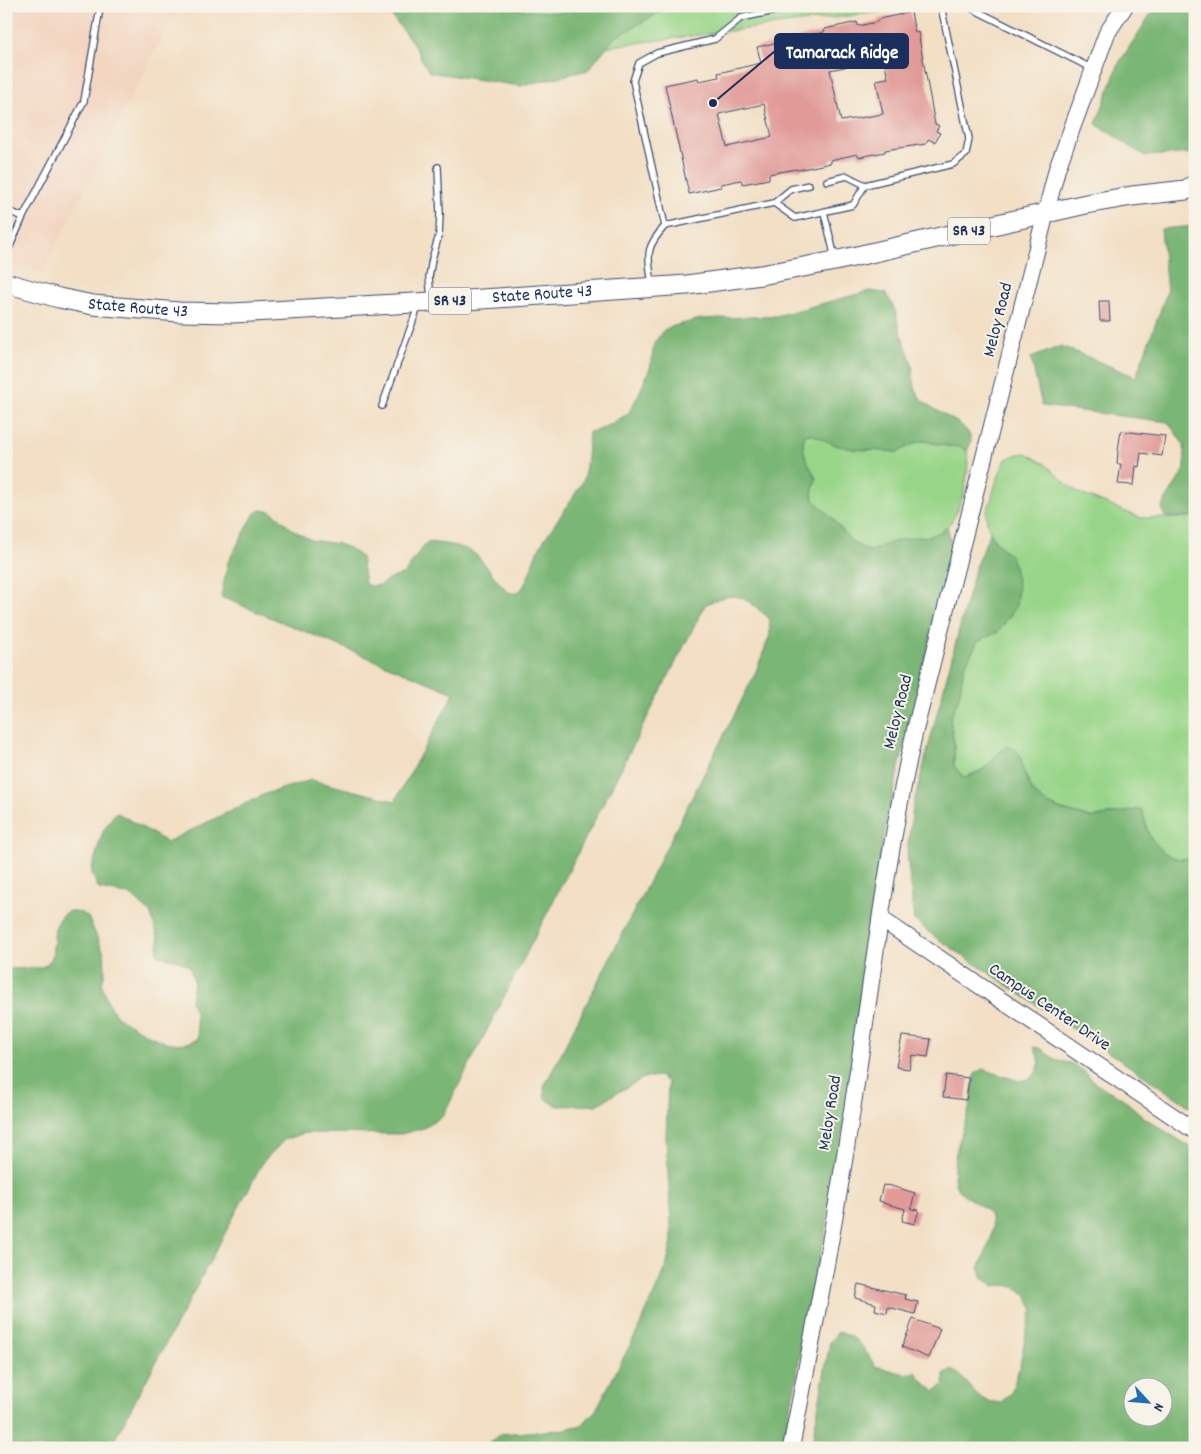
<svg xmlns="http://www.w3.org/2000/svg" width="1201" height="1454" viewBox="0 0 1201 1454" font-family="Dekko,sans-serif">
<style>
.built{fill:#f3d4bf}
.green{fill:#99d589;stroke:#5a8274}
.forest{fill:#7ab675;stroke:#4a726a;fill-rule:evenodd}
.building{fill:#e19a97;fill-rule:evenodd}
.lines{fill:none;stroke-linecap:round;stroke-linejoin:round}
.lane-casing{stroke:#3b496d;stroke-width:8}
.secondary-casing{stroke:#3b496d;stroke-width:18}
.primary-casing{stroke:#3b496d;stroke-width:21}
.lane{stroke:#fff;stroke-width:5.5}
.secondary{stroke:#fff;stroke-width:16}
.primary{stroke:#fff;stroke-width:19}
.labels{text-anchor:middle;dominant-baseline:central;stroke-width:4;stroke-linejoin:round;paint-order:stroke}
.shield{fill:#f7f3e8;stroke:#5d6a87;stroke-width:1}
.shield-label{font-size:16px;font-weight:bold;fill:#1b2f5e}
.street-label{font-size:18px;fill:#1b2f5e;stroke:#f7f3e8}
.leader{fill:none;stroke:#1b2f5e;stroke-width:2}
.callout-dot{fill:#1b2f5e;stroke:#f7f3e8;stroke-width:2}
.callout{fill:#1b2f5e;stroke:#1b2f5e;stroke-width:2}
.callout-label{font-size:19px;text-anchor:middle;font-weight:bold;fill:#fff}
</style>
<rect width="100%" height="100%" fill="#f7f3e8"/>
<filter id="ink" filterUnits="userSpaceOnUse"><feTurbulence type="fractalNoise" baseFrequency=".02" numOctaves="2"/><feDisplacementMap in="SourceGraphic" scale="10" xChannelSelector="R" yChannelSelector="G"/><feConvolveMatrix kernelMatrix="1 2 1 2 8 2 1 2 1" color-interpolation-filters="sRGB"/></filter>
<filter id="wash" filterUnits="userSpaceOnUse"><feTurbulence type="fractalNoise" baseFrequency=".0096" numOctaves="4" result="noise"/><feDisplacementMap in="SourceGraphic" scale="20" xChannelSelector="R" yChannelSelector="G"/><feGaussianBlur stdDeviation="1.12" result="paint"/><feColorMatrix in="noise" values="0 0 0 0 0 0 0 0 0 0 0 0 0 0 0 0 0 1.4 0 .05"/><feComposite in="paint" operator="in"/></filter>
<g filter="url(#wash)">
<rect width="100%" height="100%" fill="#f2dfc4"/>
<polygon class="built" points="6,6 178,6 42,273 30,270 6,259"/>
<g class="green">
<polygon points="430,6 926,6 456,66"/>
<path d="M 811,434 L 853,449 L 898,452 L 917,442 L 924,441 L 947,446 L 961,447 L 967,451 C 971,475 960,527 934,536 C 927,539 919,537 911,538 C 897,540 884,546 871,551 L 864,549 L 851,541 L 832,518 L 814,500 L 812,493 L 816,478 C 809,464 799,451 804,435 Z"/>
<path d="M 1026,453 L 1045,464 L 1069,486 L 1081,494 L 1141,518 L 1183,518 L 1195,516 L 1195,855 C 1177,867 1155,849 1148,832 C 1145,824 1145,817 1141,809 L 1091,818 L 1059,809 L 1044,802 L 1033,792 L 1023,770 L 1020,755 L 1002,750 L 986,768 L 964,778 L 954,766 L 954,743 L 950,719 L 959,696 L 964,667 L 978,641 L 998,632 L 1016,607 L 1010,555 C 997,544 984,530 987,512 C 988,507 991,502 992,497 C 995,484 1000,472 1006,459 L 1019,454 Z"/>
</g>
<g class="forest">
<polygon points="384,6 503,6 529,11 563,13 576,6 671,6 614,38 588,70 520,86 429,72 412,42"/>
<polygon points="1156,6 1195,6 1195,153 1145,156 1096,124 1119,63"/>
<polygon points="1195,226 1195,516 1168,518 1164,515 1162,506 1185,469 1184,445 1168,422 1042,406 1031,358 1061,346 1136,377 1167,292 1161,229"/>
<path d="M 869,291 L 885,293 C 898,309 896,319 902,336 C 905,345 910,355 912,365 C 914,374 913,387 918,395 C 928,412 971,421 971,441 C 971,444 968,448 967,451 L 961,447 L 947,446 L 924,441 L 917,442 L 898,452 L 853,449 L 838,446 L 811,434 L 805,435 C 799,451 809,464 816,478 L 812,493 L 814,500 L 832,518 L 851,541 L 864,549 L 871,551 C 883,546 896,540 910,538 C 925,536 936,538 947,526 L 952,547 L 898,772 L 883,840 L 864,962 L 846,1114 L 827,1210 L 827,1225 L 819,1262 L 815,1270 L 811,1305 L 799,1359 L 796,1383 L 788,1416 L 783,1448 L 485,1448 L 499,1434 L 560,1430 L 582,1425 L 596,1410 L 637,1332 L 666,1268 L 672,1241 L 666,1137 L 668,1082 L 659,1076 L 643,1078 L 596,1105 L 557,1106 L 545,1098 L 544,1087 L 755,674 L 770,635 L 769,618 C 744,597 737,588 705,605 L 443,1116 L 424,1128 L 401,1134 L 304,1133 L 284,1140 L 263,1162 L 110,1448 L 6,1448 L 6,969 L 38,968 L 45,966 L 52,958 L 55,928 L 62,915 L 68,911 L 82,913 L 88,917 L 104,953 L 105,970 L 102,985 L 110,1007 L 119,1018 C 144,1032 169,1053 198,1039 L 195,1012 L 191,1002 L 194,981 L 189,966 L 175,959 L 159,956 L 157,952 L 159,940 L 150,912 L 131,895 L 99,889 L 92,874 L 92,868 L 103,831 L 116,812 L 167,842 L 265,794 L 311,780 L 395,801 L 454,693 L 221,597 L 228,562 L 255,513 L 260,510 L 270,511 L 279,517 L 292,529 L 311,540 L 338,544 L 349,548 L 361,557 L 365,584 L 370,586 L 380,585 L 389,579 L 404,574 L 424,545 L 427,542 C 443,544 461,544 475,554 C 484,561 503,591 511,593 C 526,598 532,561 537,552 C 548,531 563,514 575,494 C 578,489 583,483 584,478 C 587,463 588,447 589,432 L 599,430 L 628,414 L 639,394 L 650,368 L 652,359 L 654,343 L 664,330 L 670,327 L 701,319 L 776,316 Z"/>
<path d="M 990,533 L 998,545 L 1010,555 L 1013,562 L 1018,585 L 1016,607 L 998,632 L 978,641 L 964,667 L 959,696 L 950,719 L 954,743 L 954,766 L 964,778 C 988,771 991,759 1008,746 L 1015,749 L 1020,755 L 1023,770 L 1033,792 L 1044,802 L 1059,809 L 1091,818 L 1141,809 C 1145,817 1145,824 1148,832 C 1155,849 1177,867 1195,855 L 1195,1110 L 935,937 L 914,920 L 907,852 L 913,806 L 976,565 Z"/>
<path d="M 1034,1047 L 1039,1048 L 1058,1061 L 1071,1063 L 1085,1072 L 1096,1084 L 1121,1097 L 1145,1118 L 1195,1150 L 1195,1448 L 811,1448 L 830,1342 L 838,1332 C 860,1338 863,1347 875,1366 L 905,1374 L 916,1372 L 925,1384 L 935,1391 L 944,1384 L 944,1375 L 952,1370 C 965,1376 972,1393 985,1400 C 989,1402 997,1402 1001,1403 L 1012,1391 L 1020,1365 L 1026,1334 L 1033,1308 C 1025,1289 1014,1283 994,1286 L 983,1278 L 979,1268 C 986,1251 1001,1227 986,1210 C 982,1206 975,1203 970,1199 C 963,1195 957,1191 955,1183 C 949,1159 966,1124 971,1101 C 973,1092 973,1083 975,1074 L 983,1069 L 1019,1081 L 1029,1079 L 1036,1073 L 1040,1062 ZM 1164,1386 L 1164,1416 L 1134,1416 L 1134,1386 Z"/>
</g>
<g id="blocks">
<g class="building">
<path d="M 911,12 L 915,33 L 918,32 L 935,124 L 939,126 L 936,131 L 940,133 L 935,142 L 928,139 L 926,144 L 885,150 L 885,152 L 859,157 L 857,154 L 831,160 L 831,163 L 798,170 L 796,169 L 769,174 L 769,179 L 743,184 L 741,180 L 721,184 L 721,187 L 689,194 L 665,85 L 698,78 L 699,81 L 719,77 L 718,73 L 761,63 L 757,47 L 824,32 L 825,29 L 857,22 L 858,26 L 877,22 L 879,19 ZM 884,59 L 888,78 L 876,80 L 883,114 L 841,121 L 830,70 ZM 764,104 L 772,137 L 727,147 L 719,114 Z"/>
<polygon points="1099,301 1109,301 1110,321 1100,321"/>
<polygon points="1121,431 1165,436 1162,456 1141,453 1139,467 1136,466 1134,485 1118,484 1121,464 1117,464 1118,450"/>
<polygon points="902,1036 931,1039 928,1057 912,1055 909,1069 896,1067"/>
<polygon points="946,1075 969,1078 966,1100 943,1097"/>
<polygon points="883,1185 888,1186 888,1185 915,1193 911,1209 919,1210 915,1224 902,1221 905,1209 883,1203 883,1202 879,1201"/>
<polygon points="858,1284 906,1295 905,1299 918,1302 915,1314 888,1307 887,1313 875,1310 876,1304 855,1298"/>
<polygon points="913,1319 940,1329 929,1358 902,1347"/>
</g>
</g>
</g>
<g filter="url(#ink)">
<use href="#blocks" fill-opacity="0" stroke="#3b496d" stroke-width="1"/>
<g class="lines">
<g class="lane-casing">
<g id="lane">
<polyline points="967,6 1091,68"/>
<polyline points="827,181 847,176 865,185"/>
<polyline points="774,203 791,189 809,185"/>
<polyline points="6,210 23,217 6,255"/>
<polyline points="824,212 835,258"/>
<polyline points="23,217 84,101 100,8 97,6"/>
<polyline points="665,226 774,203 795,218 853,205 865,185 953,164 966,154 969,139 941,6"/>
<path d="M 652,284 C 648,255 644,249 665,226 L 633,81 L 639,63 L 657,53 L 715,39 L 741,18 L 798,6"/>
<polyline points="431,299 429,277 432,259 439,235 440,214 438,167"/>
<polyline points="382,406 418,307"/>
</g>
</g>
<g class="secondary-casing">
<g id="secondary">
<polyline points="881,919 1195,1131"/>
<path d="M 791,1448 C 813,1335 835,1223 852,1110 C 872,983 886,855 915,730 L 1057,169 L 1107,33 L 1125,6"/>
</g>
</g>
<g class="primary-casing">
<g id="primary">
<path id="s1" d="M 6,283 L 59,298 L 93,305 L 179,312 L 233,313 L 467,300 L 687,285 L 761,275 L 835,261 L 1086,204 L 1132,196 L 1186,190 L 1195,184"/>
</g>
</g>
<use href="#lane" class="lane"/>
<use href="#secondary" class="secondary"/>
<use href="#primary" class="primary"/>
</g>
</g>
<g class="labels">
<g class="shield">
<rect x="948" y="217.5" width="42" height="27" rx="4"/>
<rect x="429" y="287.5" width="42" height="27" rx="4"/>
</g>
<g class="shield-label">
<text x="969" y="231">SR 43</text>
<text x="450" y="301">SR 43</text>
</g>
<g class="street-label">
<text stroke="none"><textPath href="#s1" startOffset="540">State Route 43</textPath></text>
<text stroke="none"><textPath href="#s1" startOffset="135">State Route 43</textPath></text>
<text transform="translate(999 320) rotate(-76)">Meloy Road</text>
<text transform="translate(899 712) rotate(-76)">Meloy Road</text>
<text transform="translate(1049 1008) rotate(34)">Campus Center Drive</text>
<text transform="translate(831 1113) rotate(-81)">Meloy Road</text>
</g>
</g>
<path class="leader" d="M713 103L775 51"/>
<circle class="callout-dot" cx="713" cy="103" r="5"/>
<rect class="callout" x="775" y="34" width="133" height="34" rx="5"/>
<g class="callout-label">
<text x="842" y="58">Tamarack Ridge</text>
</g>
<rect width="1201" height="1454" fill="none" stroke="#f7f3e8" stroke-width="25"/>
<g transform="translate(1148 1402) rotate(116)"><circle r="24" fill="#f7f3e8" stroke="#9fa5b1"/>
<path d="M0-4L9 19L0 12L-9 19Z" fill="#1f6fb2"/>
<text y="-8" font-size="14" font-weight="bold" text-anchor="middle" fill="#1b2f5e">N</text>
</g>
</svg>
